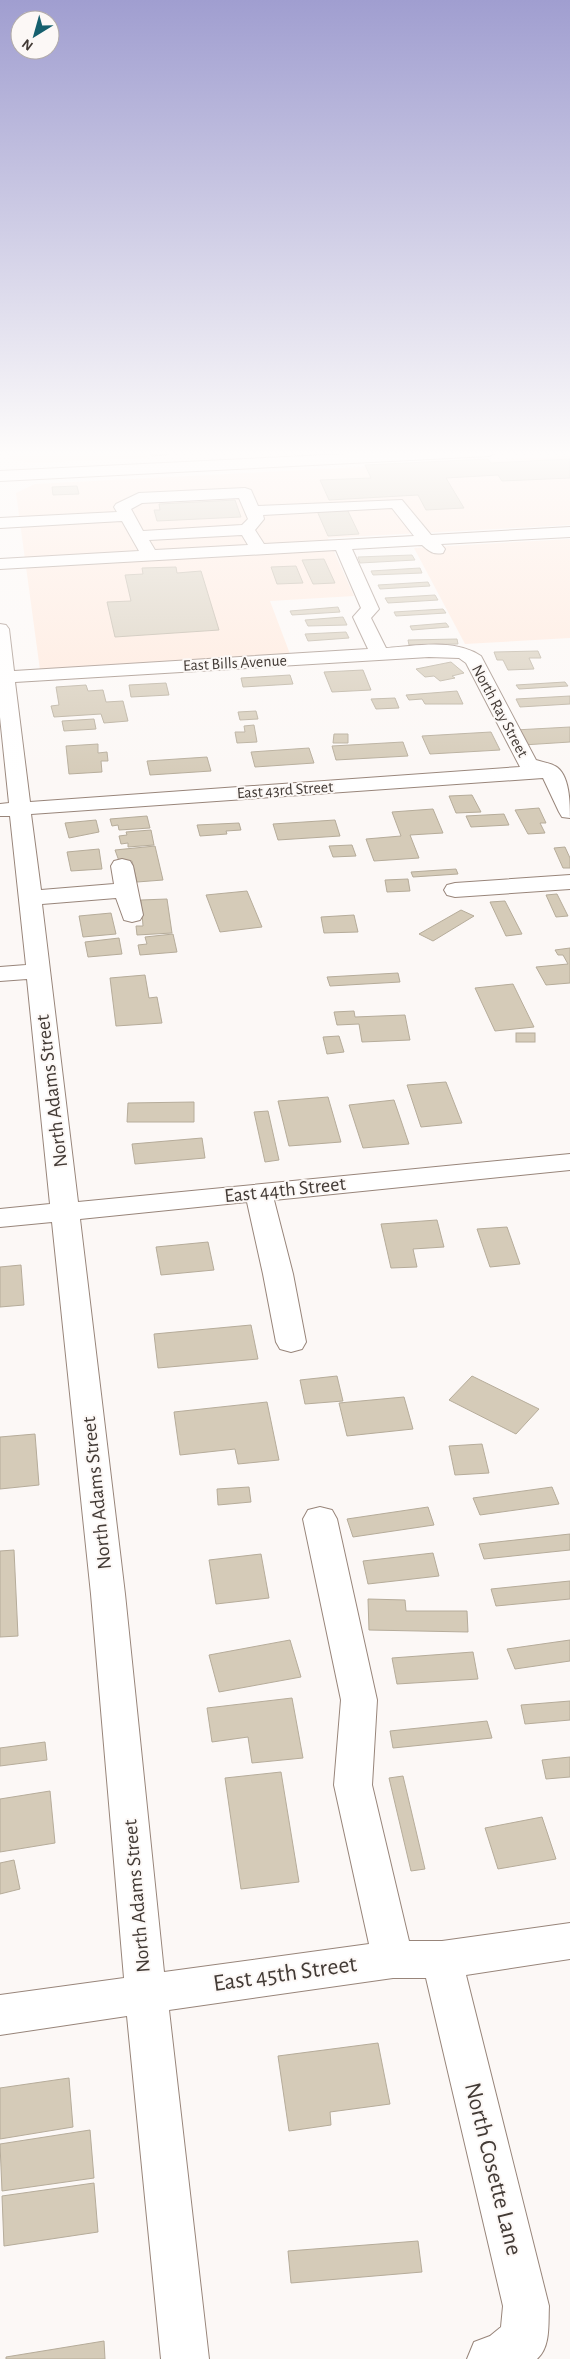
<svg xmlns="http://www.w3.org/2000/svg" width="570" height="2359" viewBox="0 0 570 2359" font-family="'Alegreya Sans',sans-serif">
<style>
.built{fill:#ffe8db}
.building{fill:#d5cbb8;stroke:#b6ac9a}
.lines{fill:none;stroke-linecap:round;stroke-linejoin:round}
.minor-casing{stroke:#98857a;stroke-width:2}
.major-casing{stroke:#98857a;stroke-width:2}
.minor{fill:#fff;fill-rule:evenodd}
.major{fill:#fff;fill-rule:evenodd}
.labels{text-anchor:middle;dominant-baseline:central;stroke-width:4;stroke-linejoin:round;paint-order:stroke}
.far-street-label{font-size:16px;fill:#423a35;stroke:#fcf8f6}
.street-label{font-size:20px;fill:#423a35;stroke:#fcf8f6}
.near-street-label{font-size:24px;fill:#423a35;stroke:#fcf8f6}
</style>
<rect width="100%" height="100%" fill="#fcf8f6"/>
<g class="built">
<polygon points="9,451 145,451 147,458 32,463 10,459"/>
<polygon points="570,456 570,525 328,538 354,596 270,601 290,654 40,670 16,493 35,484"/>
<polygon points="570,539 570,638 465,644 414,548"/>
</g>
<g class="building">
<polygon points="149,451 166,451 167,455 151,456"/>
<polygon points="488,459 491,463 570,459 570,478 502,481 498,475 446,478 464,508 426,510 418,495 329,500 320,480 371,478 365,465"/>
<polygon points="77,486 79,494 53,495 52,487"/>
<polygon points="235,500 241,517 157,521 154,510 160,510 159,504"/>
<polygon points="347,509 359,534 328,536 317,511"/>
<polygon points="412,555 415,560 360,563 358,557"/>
<polygon points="324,559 335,583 313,584 302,560"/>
<polygon points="296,566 303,583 277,584 271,567"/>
<polygon points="176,567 177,573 201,571 219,630 115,637 107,602 131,601 125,575 143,574 142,568"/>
<polygon points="420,568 422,573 373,575 371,571"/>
<polygon points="428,582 430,586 380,589 378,585"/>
<polygon points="435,595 438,600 388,603 385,598"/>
<polygon points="338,607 340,612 292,615 290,611"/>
<polygon points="443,609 446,613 396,616 394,612"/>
<polygon points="343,617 347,625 308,626 305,620"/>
<polygon points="446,623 449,627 412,630 410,626"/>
<polygon points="346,632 349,638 308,641 305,634"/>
<polygon points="457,639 458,644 409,645 408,640"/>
<polygon points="538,651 541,658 529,658 534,669 508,670 503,660 497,660 494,652"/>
<polygon points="451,662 464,673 452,676 455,678 440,681 434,676 425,677 416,669"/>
<polygon points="363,670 371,690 332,692 324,672"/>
<polygon points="290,675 293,684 243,687 241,678"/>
<polygon points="565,682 568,686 519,689 516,685"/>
<polygon points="166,683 169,695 131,697 129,685"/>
<polygon points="86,685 88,691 103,690 106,702 123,701 128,721 104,723 101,714 54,717 51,706 59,705 56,687"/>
<polygon points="457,691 463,704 425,704 422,699 409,700 406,695"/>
<polygon points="570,696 570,704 520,707 516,699"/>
<polygon points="395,698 399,708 376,709 371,699"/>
<polygon points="256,711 258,719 240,720 238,712"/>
<polygon points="94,719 96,729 64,731 62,721"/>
<polygon points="254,725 257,742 237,743 235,732 245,732 244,726"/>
<polygon points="570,727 570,742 523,745 515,730"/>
<polygon points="491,732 500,750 430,754 422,736"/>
<polygon points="334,734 348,734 348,743 333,743"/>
<polygon points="403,742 408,756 336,760 332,746"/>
<polygon points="98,744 98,753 107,752 108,761 101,761 102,772 69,774 66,746"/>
<polygon points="309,748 314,763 255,767 251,752"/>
<polygon points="207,757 211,771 150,775 147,761"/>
<polygon points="472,795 481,812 456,813 449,796"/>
<polygon points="539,808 546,823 540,823 545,833 528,834 515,810"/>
<polygon points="433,809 443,833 410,835 419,858 374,861 366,839 401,836 392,812"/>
<polygon points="504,814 509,825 471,827 466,816"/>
<polygon points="147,816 150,828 119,830 118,825 112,826 110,819"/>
<polygon points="96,820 99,832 69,838 65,823"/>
<polygon points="335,820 340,836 278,840 273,824"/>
<polygon points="239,823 241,830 226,831 227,834 200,836 197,825"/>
<polygon points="151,830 154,845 128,847 128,843 121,844 119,836 127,835 126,832"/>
<polygon points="352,845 356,856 333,857 329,846"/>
<polygon points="155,846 163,880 137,882 132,861 119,861 115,850"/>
<polygon points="565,847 570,858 570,868 563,868 554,848"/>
<polygon points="99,849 102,869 71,871 67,852"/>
<polygon points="456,869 458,874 413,877 411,872"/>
<polygon points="408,879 410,891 387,892 385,880"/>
<polygon points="247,891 262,927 220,932 206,895"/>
<polygon points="557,894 568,916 556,917 546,895"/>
<polygon points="167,899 172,933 137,935 136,926 143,926 141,900"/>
<polygon points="505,901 522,934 506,936 490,902"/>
<polygon points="461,910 474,916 433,941 419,934"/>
<polygon points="111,913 116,934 83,937 79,916"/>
<polygon points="354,915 358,932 324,933 321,917"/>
<polygon points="173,934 177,952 140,955 138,945 147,944 145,937"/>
<polygon points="119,938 122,954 88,957 85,942"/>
<polygon points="570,948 570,983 546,985 536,967 568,964 563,955 558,955 555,950"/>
<polygon points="398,973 400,982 330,986 327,977"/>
<polygon points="145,975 149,998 157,997 162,1023 116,1026 110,978"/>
<polygon points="513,984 534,1027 495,1031 475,988"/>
<polygon points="354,1011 355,1017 405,1015 410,1040 362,1042 359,1024 337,1025 334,1012"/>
<rect x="516" y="1033" width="19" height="9"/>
<polygon points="339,1036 344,1052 327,1054 323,1037"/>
<polygon points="446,1082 462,1123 421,1127 407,1085"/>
<polygon points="328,1097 341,1142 289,1146 278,1101"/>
<polygon points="394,1100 409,1144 363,1148 349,1105"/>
<polygon points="194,1102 194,1122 127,1122 128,1103"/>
<polygon points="268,1111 279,1160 265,1162 254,1112"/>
<polygon points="202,1138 205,1158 135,1164 132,1144"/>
<polygon points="437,1220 444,1247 413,1249 417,1267 391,1268 381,1224"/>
<polygon points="507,1227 520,1264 490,1267 477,1229"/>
<polygon points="208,1242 214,1270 161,1275 156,1247"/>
<polygon points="21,1265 24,1305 0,1307 0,1267"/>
<polygon points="251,1325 258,1359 158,1368 154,1334"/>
<polygon points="337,1376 343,1401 305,1404 300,1380"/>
<polygon points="472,1376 539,1409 516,1434 449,1400"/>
<polygon points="404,1397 413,1429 347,1436 339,1403"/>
<polygon points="267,1402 279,1460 238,1464 235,1449 180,1455 174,1412"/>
<polygon points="35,1434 39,1485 0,1489 0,1437"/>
<polygon points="482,1444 489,1473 455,1475 449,1446"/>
<polygon points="249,1487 251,1502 218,1505 217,1489"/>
<polygon points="552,1487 559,1504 480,1515 473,1498"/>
<polygon points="428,1507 434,1525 353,1537 347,1519"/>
<polygon points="570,1534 570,1550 484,1559 479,1544"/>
<polygon points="14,1550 18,1636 0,1637 0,1551"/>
<polygon points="433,1553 439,1576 368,1584 363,1561"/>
<polygon points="261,1554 269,1598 216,1604 209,1560"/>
<polygon points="570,1581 570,1599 496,1606 491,1589"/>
<polygon points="368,1599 405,1600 406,1611 467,1611 468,1632 369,1630"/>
<polygon points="290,1640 301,1677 219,1692 209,1655"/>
<polygon points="570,1640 570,1661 515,1669 507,1649"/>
<polygon points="473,1652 478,1679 397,1684 392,1658"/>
<polygon points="292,1698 303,1758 252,1763 248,1737 212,1742 207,1708"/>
<polygon points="570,1701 570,1720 525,1724 521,1705"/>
<polygon points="487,1721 492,1738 393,1748 390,1731"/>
<polygon points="45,1742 47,1760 0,1766 0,1748"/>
<polygon points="570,1757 570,1777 546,1779 542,1760"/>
<polygon points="281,1772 299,1882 241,1889 225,1778"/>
<polygon points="403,1776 425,1869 411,1871 389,1778"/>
<polygon points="50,1791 55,1843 0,1852 0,1799"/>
<polygon points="542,1817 556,1859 498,1869 485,1828"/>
<polygon points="14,1860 20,1889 0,1894 0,1863"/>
<polygon points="378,2043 390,2104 330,2112 331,2125 289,2131 278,2056"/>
<polygon points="69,2078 73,2127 0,2139 0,2088"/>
<polygon points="90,2130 94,2178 2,2191 0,2144"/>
<polygon points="94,2183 98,2232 4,2246 2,2196"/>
<polygon points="418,2241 422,2272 291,2283 288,2251"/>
<polygon points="104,2341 105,2359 6,2359 6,2357"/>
</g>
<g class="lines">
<g class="minor-casing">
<g id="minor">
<path d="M 245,488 L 251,490 L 258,506 L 402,500 L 431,535 L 570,527 L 570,537 L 441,544 L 445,549 L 443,553 C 433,555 429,551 422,545 L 352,549 L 379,609 L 371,618 L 386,648 C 415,646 455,638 481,656 L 536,760 C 542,762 550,763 555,766 C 570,774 570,804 570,818 L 562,817 L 559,812 L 543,778 L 31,814 L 41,890 L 114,884 L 111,866 L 114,861 L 122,859 L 130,861 L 133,866 L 143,915 L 140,920 L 132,922 L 124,920 L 116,898 L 42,904 L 78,1202 L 570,1154 L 570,1170 L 274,1200 L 293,1274 L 306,1342 L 302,1349 L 291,1352 L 280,1349 L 276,1342 L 263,1274 L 247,1202 L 80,1219 L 125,1594 L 164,1972 L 369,1944 L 334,1785 L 341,1700 L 303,1519 L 308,1510 L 320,1507 L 332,1510 L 337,1519 L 377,1700 L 372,1785 L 409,1941 L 442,1941 L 570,1923 L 570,1959 L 466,1975 L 549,2306 C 548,2323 551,2347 537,2359 L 467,2359 L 474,2342 L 490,2336 L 501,2327 L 503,2306 L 426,1978 L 393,1978 L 169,2010 L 209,2359 L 161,2359 L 127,2016 L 0,2035 L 0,1995 L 124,1978 L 91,1594 L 52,1222 L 0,1227 L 0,1209 L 50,1204 L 27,979 L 0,981 L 0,967 L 26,965 L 10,816 L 0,816 L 0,804 L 9,803 L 0,717 L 0,624 L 6,625 L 9,629 L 14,671 L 368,649 L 353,617 L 361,608 L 336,550 L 0,569 L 0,559 L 139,551 L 122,521 L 0,528 L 0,518 L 117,512 L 114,507 L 116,504 L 139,493 ZM 239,498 L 248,519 L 242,525 L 143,531 L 131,509 L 142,503 ZM 392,508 L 414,536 L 264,544 L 255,530 L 264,519 L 263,515 ZM 242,535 L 248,545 L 155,550 L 149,540 ZM 429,657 L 459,658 L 466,663 L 520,767 L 30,802 L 15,682 Z"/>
<polygon points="570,875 570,889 455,897 447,895 444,890 447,885 455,883"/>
</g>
</g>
<g class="major-casing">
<polygon id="major" points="409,451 497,451 489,456 0,481 0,471"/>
</g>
<use href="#minor" class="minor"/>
<use href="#major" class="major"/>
</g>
<linearGradient id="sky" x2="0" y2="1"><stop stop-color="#a09ed0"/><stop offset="0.58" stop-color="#fefcfb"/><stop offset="1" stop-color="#fefcfb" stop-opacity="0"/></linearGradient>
<rect width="570" height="781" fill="url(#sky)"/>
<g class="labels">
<g class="far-street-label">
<text transform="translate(235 663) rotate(-3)">East Bills Avenue</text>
<text transform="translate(500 711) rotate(62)">North Ray Street</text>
<text transform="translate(285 790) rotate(-4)">East 43rd Street</text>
</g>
<g class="street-label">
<text transform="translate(52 1091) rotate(-97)">North Adams Street</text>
<text transform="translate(285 1190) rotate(-6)">East 44th Street</text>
<text transform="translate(97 1493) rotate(-96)">North Adams Street</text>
<text transform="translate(137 1896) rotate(-95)">North Adams Street</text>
</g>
<g class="near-street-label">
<text transform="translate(285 1974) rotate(-8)">East 45th Street</text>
<text transform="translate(493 2169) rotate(76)">North Cosette Lane</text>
</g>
</g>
<g transform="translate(35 35) rotate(217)"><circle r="24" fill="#fcf8f6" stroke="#b2aca9"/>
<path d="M0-4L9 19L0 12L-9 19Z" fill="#16606e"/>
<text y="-8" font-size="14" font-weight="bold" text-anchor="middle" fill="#423a35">N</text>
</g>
</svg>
